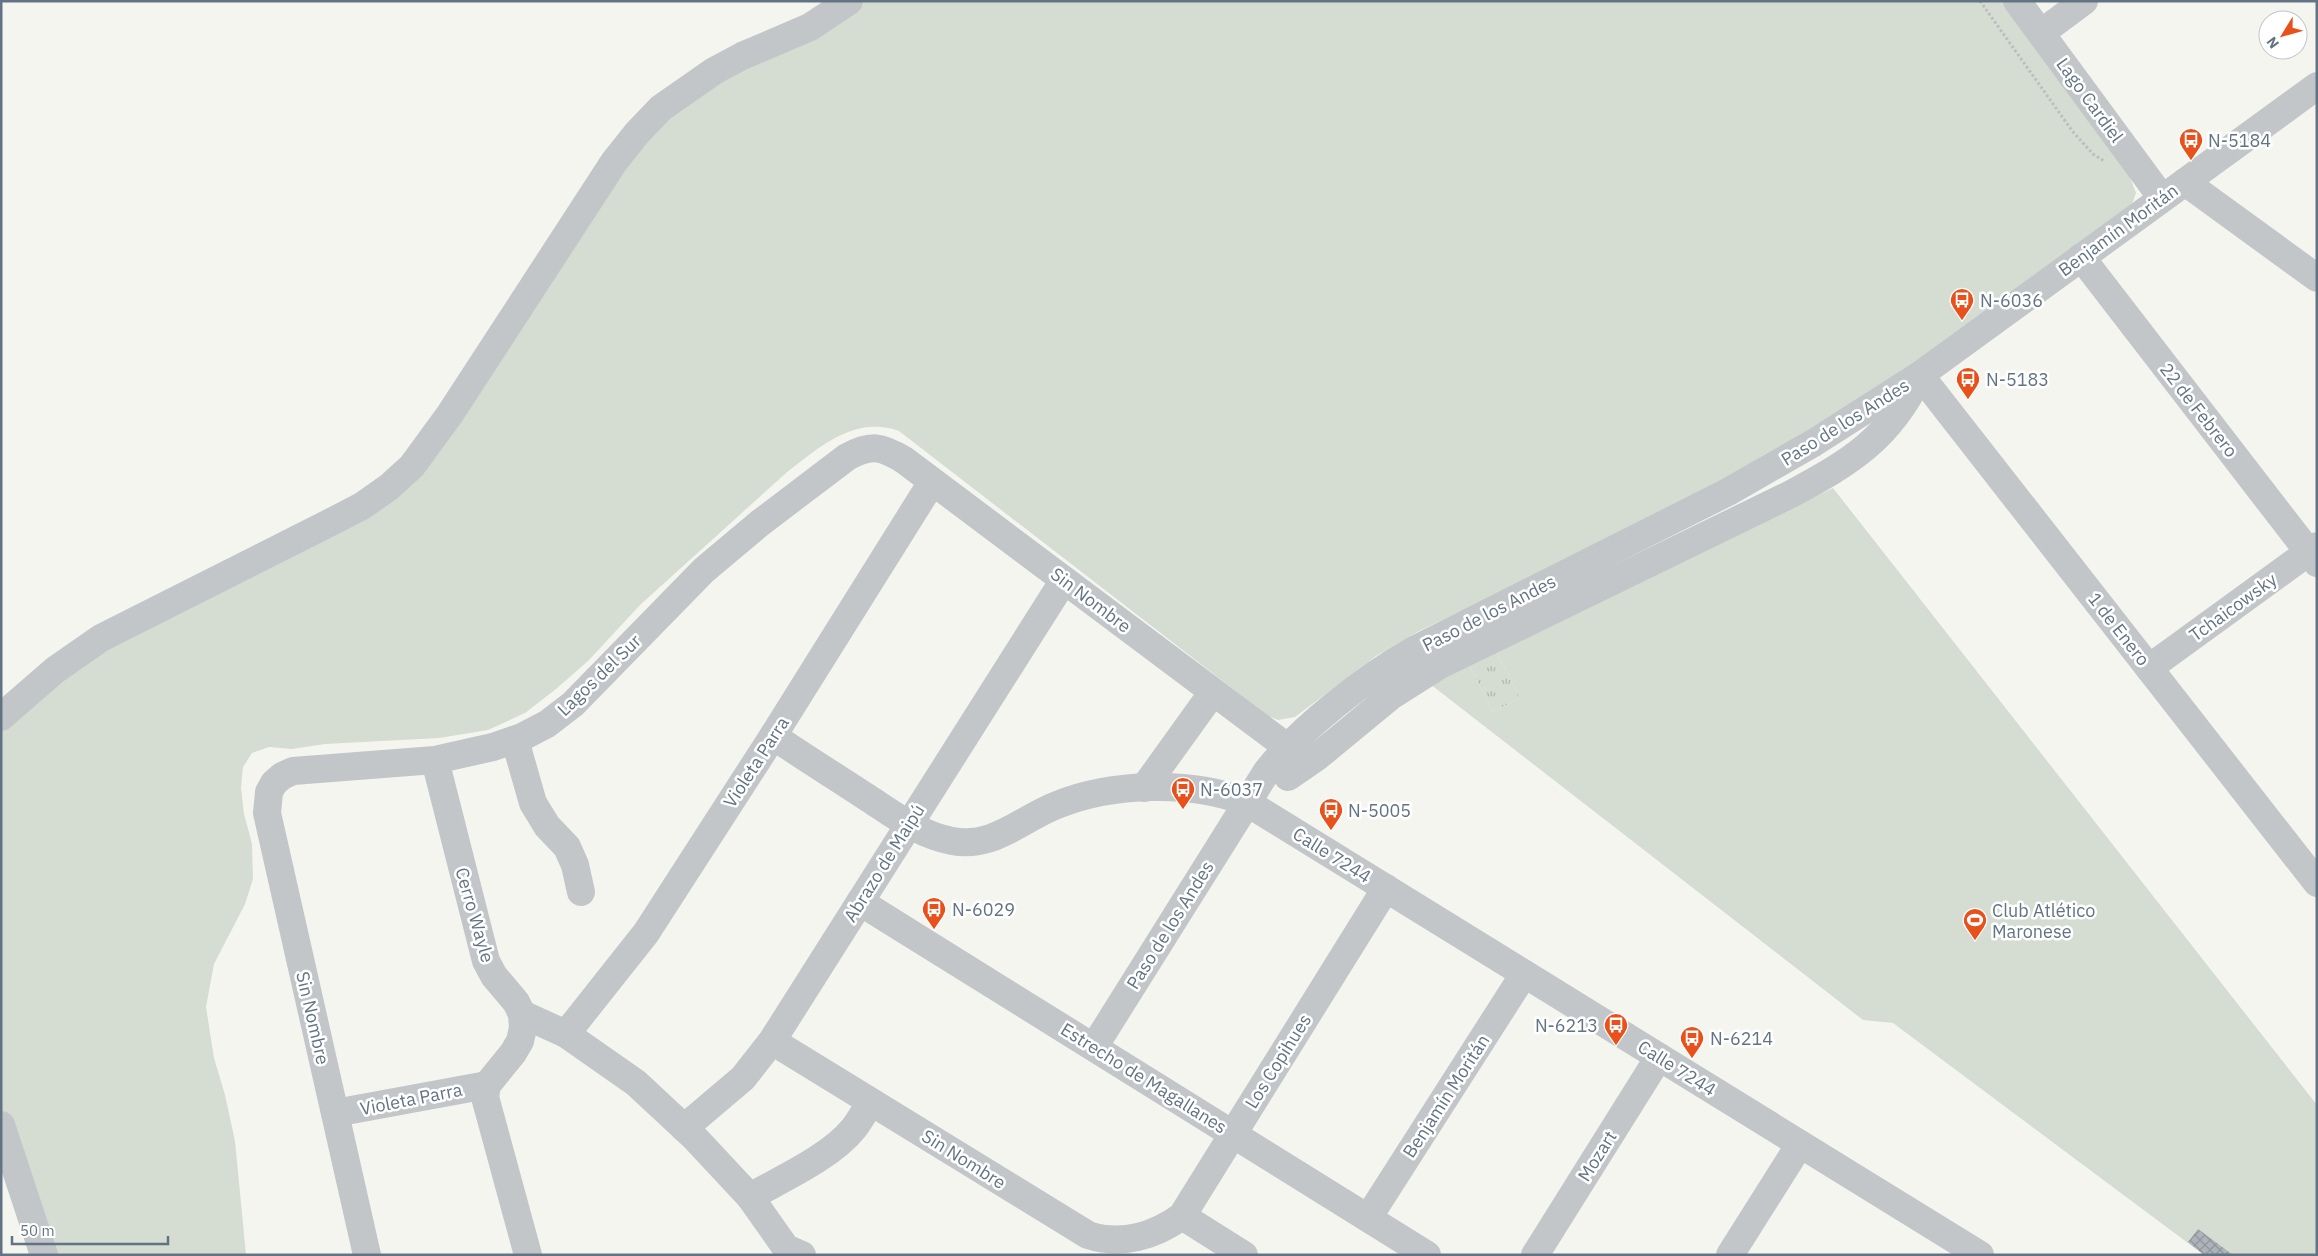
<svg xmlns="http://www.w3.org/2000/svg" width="2318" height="1256" viewBox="0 0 2318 1256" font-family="'IBM Plex Sans',sans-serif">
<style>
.grass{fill:url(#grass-tufts)}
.park{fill:#d5dcd1}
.building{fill:url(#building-cross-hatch)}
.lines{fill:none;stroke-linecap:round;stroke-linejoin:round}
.path{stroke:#bbbec0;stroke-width:3;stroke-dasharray:2.5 2.5;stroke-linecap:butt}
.minor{stroke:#c2c6c9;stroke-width:28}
.labels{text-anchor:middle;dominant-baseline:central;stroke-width:5;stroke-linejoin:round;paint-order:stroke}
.street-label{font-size:18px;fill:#627483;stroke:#fff}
.poi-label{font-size:18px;fill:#627483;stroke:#fff;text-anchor:start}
</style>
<defs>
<pattern id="grass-tufts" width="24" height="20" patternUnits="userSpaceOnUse" patternTransform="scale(1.25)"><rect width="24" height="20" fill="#d5dcd1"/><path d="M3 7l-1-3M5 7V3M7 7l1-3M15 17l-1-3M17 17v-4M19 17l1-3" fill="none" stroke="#b0b7af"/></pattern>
<pattern id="building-cross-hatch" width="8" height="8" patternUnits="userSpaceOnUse" patternTransform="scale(1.25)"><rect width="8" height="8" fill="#acb4b9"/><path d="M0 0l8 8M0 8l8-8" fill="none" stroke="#8f979c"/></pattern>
</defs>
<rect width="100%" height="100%" fill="#f5f5f0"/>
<polygon class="grass" points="1496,651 1520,698 1493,712 1469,665"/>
<g class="park">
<path d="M 849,1 L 2003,1 L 2128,172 L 2136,193 L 2131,207 L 1889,381 L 1694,499 L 1417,632 L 1376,656 L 1295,717 L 1278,720 L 1268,716 L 899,431 C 855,415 819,447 786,473 L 640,605 L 589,660 L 556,689 L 525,713 L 488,730 L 439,738 L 325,744 L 292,749 L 269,747 L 252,753 L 243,767 L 241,788 L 244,814 L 252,844 L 253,879 L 245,904 L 214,964 L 206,1007 L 214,1058 L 225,1095 L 235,1141 L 246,1255 L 44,1255 L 1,1125 L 1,717 L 55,670 L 389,487 L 637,133 Z"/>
<polygon points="1833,488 2317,1105 2317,1255 2204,1255 1893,1023 1863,1020 1430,684 1469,665 1493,712 1520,698 1496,651"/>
</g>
<polygon class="building" points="2198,1229 2233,1255 2204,1255 2188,1242"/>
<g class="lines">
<polyline class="path" points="1980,1 2073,132 2093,154 2104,161"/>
<g class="minor">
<polyline points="2017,1 2162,198"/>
<polyline points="2041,33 2084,1"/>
<polyline points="2185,182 2317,278"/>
<polyline points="2081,257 2317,563"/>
<polyline points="1920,375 2317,883"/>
<polyline points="2149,668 2317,546"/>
<polyline points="1,717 55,670 101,638 333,521 362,506 389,487 412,466 450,414 614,162 637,133 661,108 714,71 742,56 810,27 849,1"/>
<path d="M 773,736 C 804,757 836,777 868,798 C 894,815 920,835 952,841 C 993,849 1021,819 1057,805 C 1111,783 1191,780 1246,802 L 1980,1255"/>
<polyline points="515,740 533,803 547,826 567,847 575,865 581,892"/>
<polyline points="435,760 486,961 494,976 516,1002 522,1014 523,1028 520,1041 513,1053 487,1085 485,1097 528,1255"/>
<path d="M 1288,777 L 1317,757 L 1391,696 L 1440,665 L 1791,494 C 1851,462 1890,438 1920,375"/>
<polyline points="1144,788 1213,692"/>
<polyline points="860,902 1427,1255"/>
<polyline points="522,1014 566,1034 636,1083 694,1137 750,1197 786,1248 802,1255"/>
<polyline points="566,1034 646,933 773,736 932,482"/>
<path d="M 772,1041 L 1088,1235 C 1121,1246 1155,1236 1182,1216 L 1386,888"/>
<path d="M 1094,1047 L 1267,771 C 1302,727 1365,678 1414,650 L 1728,492 L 1815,442 L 1920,375 L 2317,86"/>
<polyline points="335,1113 487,1085"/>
<polyline points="1,1125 44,1255"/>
<polyline points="684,1128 743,1078 772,1041 1064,580"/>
<path d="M 750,1197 C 781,1179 831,1157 854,1128 C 860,1120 865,1111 871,1102"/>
<polyline points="1182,1216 1244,1255"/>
<polyline points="1368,1218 1524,974"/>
<path d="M 367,1255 L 267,813 L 269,792 L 274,783 L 282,776 L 293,771 L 435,760 L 493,747 L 522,737 L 547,724 L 573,704 L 704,570 L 760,523 L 847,457 C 871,444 881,446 904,460 L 1287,747 L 1302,767"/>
<polyline points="1535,1255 1659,1057"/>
<polyline points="1730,1255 1800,1144"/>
</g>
</g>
<defs>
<g id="bus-pin" transform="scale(1.25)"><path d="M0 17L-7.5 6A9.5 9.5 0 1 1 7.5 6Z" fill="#e9511c" stroke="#fff"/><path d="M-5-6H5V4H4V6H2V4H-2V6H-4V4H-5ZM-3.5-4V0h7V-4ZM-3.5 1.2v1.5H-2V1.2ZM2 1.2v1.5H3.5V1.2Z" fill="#fff"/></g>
<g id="stadium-pin" transform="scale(1.25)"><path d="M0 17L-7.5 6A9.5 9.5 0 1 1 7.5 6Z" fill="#e9511c" stroke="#fff"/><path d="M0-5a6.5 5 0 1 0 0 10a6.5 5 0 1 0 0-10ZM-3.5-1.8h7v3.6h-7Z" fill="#fff"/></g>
</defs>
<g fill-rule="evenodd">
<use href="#bus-pin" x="2191" y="140"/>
<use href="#bus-pin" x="1962" y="300"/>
<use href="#bus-pin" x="1968" y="379"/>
<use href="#bus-pin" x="1183" y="789"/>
<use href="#bus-pin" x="1331" y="810"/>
<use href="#bus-pin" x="934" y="909"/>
<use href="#stadium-pin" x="1975" y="920"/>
<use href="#bus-pin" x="1616" y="1025"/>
<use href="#bus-pin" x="1692" y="1038"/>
</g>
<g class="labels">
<g class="street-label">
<text transform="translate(2090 100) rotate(54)">Lago Cardiel</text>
<text transform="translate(2118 230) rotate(-36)">Benjamín Moritán</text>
<text transform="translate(2199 410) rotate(52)">22 de Febrero</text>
<text transform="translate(1845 422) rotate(-32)">Paso de los Andes</text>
<text transform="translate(1091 600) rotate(37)">Sin Nombre</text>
<text transform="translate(2233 607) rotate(-36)">Tchaicowsky</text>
<text transform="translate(1489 613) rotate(-27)">Paso de los Andes</text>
<text transform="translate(2119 629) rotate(52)">1 de Enero</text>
<text transform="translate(599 675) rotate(-44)">Lagos del Sur</text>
<text transform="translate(756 762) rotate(-57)">Violeta Parra</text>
<text transform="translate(1332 855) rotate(32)">Calle 7244</text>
<text transform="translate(884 863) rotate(-58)">Abrazo de Maipú</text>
<text transform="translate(475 915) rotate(74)">Cerro Wayle</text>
<text transform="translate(1170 925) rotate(-58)">Paso de los Andes</text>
<text transform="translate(313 1018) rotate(77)">Sin Nombre</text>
<text transform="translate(1278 1061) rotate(-58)">Los Copihues</text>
<text transform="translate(1677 1068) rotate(32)">Calle 7244</text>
<text transform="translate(1144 1078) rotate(32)">Estrecho de Magallanes</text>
<text transform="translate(1446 1096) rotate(-57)">Benjamín Moritán</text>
<text transform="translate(411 1099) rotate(-11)">Violeta Parra</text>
<text transform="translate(1597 1156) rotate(-58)">Mozart</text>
<text transform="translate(964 1159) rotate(32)">Sin Nombre</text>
</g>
<g class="poi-label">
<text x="2208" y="140">N-5184</text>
<text x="1980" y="300">N-6036</text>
<text x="1986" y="379">N-5183</text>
<text x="1200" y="789">N-6037</text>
<text x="1348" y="810">N-5005</text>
<text x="952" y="909">N-6029</text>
<text x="1992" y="910">Club Atlético<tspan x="1992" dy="21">Maronese</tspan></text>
<text x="1598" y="1025" text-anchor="end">N-6213</text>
<text x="1710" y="1038">N-6214</text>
</g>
</g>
<rect width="2318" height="1256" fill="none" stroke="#627483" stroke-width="5"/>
<g transform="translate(2283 35) rotate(233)"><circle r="24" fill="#ffffff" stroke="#c0c7cd"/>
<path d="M0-4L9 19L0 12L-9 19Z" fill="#e9511c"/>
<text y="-8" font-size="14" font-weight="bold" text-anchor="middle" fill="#627483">N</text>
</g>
<path d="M12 1236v8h156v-8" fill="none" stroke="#627483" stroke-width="2.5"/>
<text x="20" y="1236" font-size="15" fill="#627483" stroke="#ffffff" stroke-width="4" paint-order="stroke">50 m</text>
</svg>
